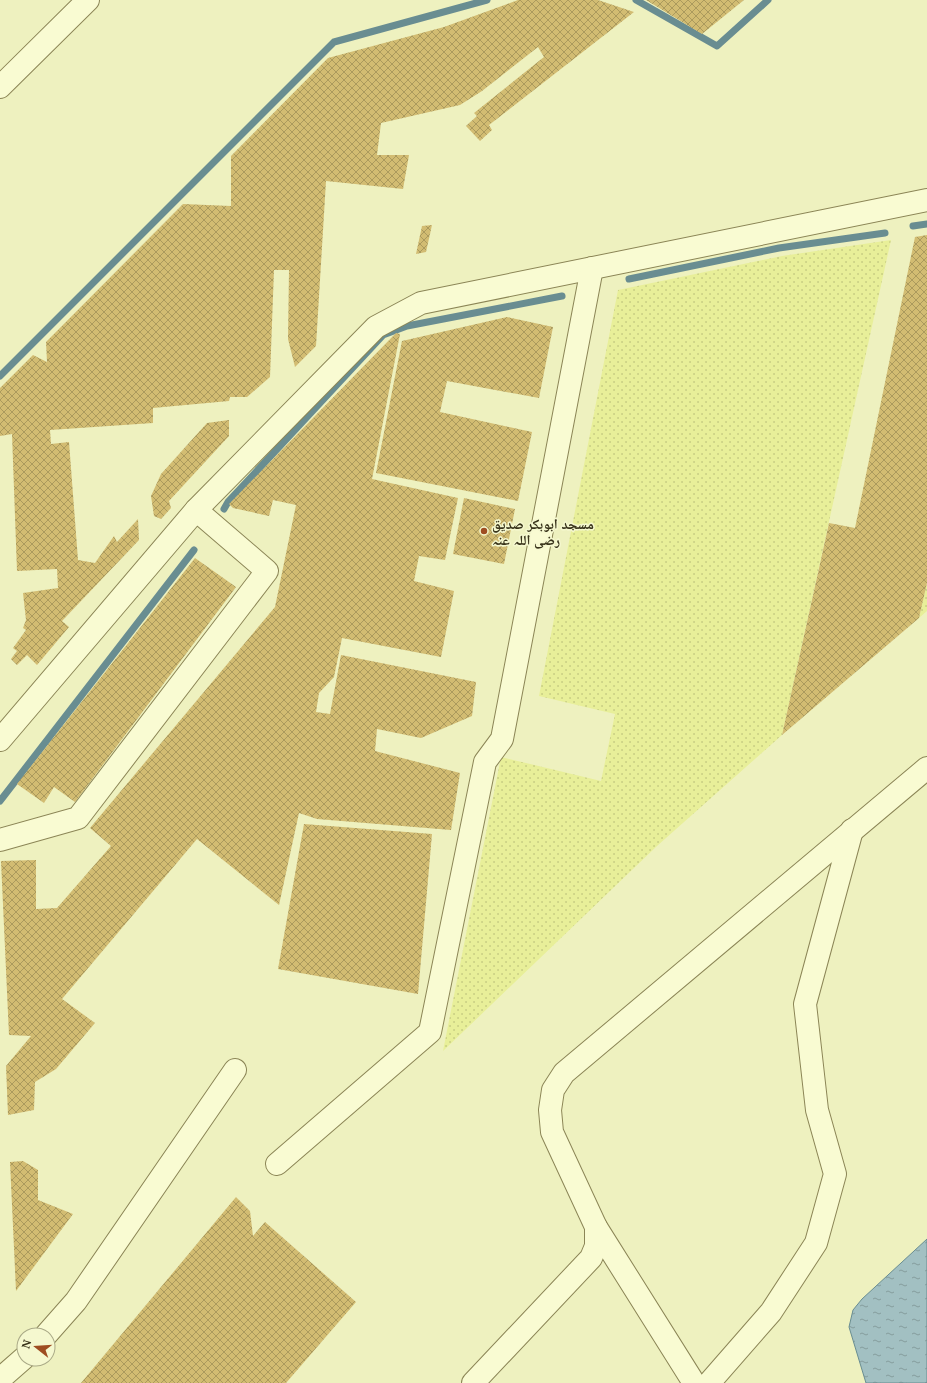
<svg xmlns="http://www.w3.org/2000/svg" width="927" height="1383" viewBox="0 0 927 1383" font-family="'Noto Serif','Noto Naskh Arabic',serif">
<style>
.sand{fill:url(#sand-dots)}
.water{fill:url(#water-ripples);stroke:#698d91}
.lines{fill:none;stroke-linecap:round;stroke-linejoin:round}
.stream{stroke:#698d91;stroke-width:7}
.building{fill:url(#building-cross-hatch)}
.minor-casing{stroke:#8b8556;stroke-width:24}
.minor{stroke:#f9fbd2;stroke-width:22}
.poi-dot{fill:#9e4d21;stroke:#f5f8cf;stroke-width:1.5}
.labels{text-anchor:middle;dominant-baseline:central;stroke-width:3;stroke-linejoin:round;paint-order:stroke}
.poi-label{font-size:14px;font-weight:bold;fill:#39341b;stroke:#f5f8cf;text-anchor:start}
</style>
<defs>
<pattern id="sand-dots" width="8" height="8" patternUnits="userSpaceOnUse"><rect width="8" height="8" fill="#e8ef99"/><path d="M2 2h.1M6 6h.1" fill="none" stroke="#c8ce83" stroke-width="1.8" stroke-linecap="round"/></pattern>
<pattern id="water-ripples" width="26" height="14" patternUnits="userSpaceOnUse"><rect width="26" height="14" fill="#a2c0c2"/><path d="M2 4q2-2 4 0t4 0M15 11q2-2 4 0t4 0" fill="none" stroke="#859d9d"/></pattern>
<pattern id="building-cross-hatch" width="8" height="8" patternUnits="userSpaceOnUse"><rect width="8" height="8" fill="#d2bc72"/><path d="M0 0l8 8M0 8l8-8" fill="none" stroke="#ab9a5d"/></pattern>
</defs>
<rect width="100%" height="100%" fill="#eef1bf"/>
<g class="sand">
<polygon points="891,240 782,735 657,846 443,1051 501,757 601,781 615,714 539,696 618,290 782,256"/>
<polygon points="927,583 927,611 919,618"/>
</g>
<polygon class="water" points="927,1239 927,1383 866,1383 849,1327 853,1310 862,1299"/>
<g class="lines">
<g class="stream">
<polyline points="636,0 717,46 768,0"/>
<polyline points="913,226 927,224"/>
<polyline points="629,279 779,248 885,233"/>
<polyline points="0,376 334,42 487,0"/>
<polyline points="224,509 228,502 383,335 407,326 562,296"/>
<polyline points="0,801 194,550"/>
</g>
</g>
<g class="building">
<polygon points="518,0 598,0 634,12 489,125 492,130 480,141 466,126 477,116 474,113 544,57 538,47 482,91 460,105 381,123 377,155 409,155 403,189 326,181 316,346 295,367 288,339 289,270 274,270 270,377 247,397 230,397 229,401 153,408 153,423 50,430 51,444 69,442 78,560 95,563 114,536 117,542 138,519 139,540 62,621 69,627 37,665 27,655 17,665 11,659 17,651 13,648 26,630 23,628 26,620 23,593 58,588 57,569 17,571 12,434 0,436 0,388 33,355 47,362 46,342 183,204 231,206 231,156 328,58 444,27"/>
<polygon points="646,0 744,0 702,34"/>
<polygon points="432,225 426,252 416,254 422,226"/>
<polygon points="927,235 927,583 919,618 782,735 829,523 855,528 915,237"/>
<polygon points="507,317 553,327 539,398 447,381 440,412 532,432 518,501 376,473 402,341"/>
<polygon points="396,333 400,334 372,479 458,498 445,560 419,556 414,581 454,591 441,657 342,638 334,677 319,693 316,712 330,714 341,655 476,682 472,716 421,738 377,729 375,751 460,773 451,830 317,819 299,813 279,905 197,839 62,999 95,1023 56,1069 35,1082 34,1110 8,1115 6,1066 31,1036 9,1035 1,861 36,860 36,909 57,908 111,846 90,828 275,607 296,505 273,500 269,516 233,508 229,504"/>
<polygon points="229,420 229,436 169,501 171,508 161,519 154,516 151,496 161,474 207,423"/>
<polygon points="464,498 515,509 504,564 453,554"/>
<polygon points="195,558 236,587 75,802 54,787 44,803 17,784"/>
<polygon points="304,824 432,834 418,994 278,969"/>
<polygon points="23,1161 38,1170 38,1200 73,1214 16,1291 10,1162"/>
<polygon points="236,1197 250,1211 253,1236 265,1222 356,1302 286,1383 81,1383"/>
</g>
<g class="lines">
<g class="minor-casing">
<g id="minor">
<polyline points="0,87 88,0"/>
<polyline points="0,740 196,510 376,327 421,303 927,200"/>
<polyline points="0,840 78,818 267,571 196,510"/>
<polyline points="277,1164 430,1032 485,762 502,739 592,268"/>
<polyline points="596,1227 694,1383"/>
<polyline points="46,1335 76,1301 235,1070"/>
<polyline points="0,1379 24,1358"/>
<polyline points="473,1383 591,1258 596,1246 596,1227 552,1132 550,1110 553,1090 564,1073 927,768"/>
<polyline points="709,1383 771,1312 816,1243 835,1174 817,1110 805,1004 852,830"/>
</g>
</g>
<use href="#minor" class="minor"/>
</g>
<circle class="poi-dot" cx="484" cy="531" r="4"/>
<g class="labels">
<g class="poi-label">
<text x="492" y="523">مسجد ابوبکر صدیق<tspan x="492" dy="16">رضی اللہ عنہ</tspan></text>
</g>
</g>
<g transform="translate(36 1347) rotate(287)"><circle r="19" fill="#f5f8cf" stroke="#aaaa87"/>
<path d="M0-3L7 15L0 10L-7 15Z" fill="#9e4d21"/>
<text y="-6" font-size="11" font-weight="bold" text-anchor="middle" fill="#39341b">N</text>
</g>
</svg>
